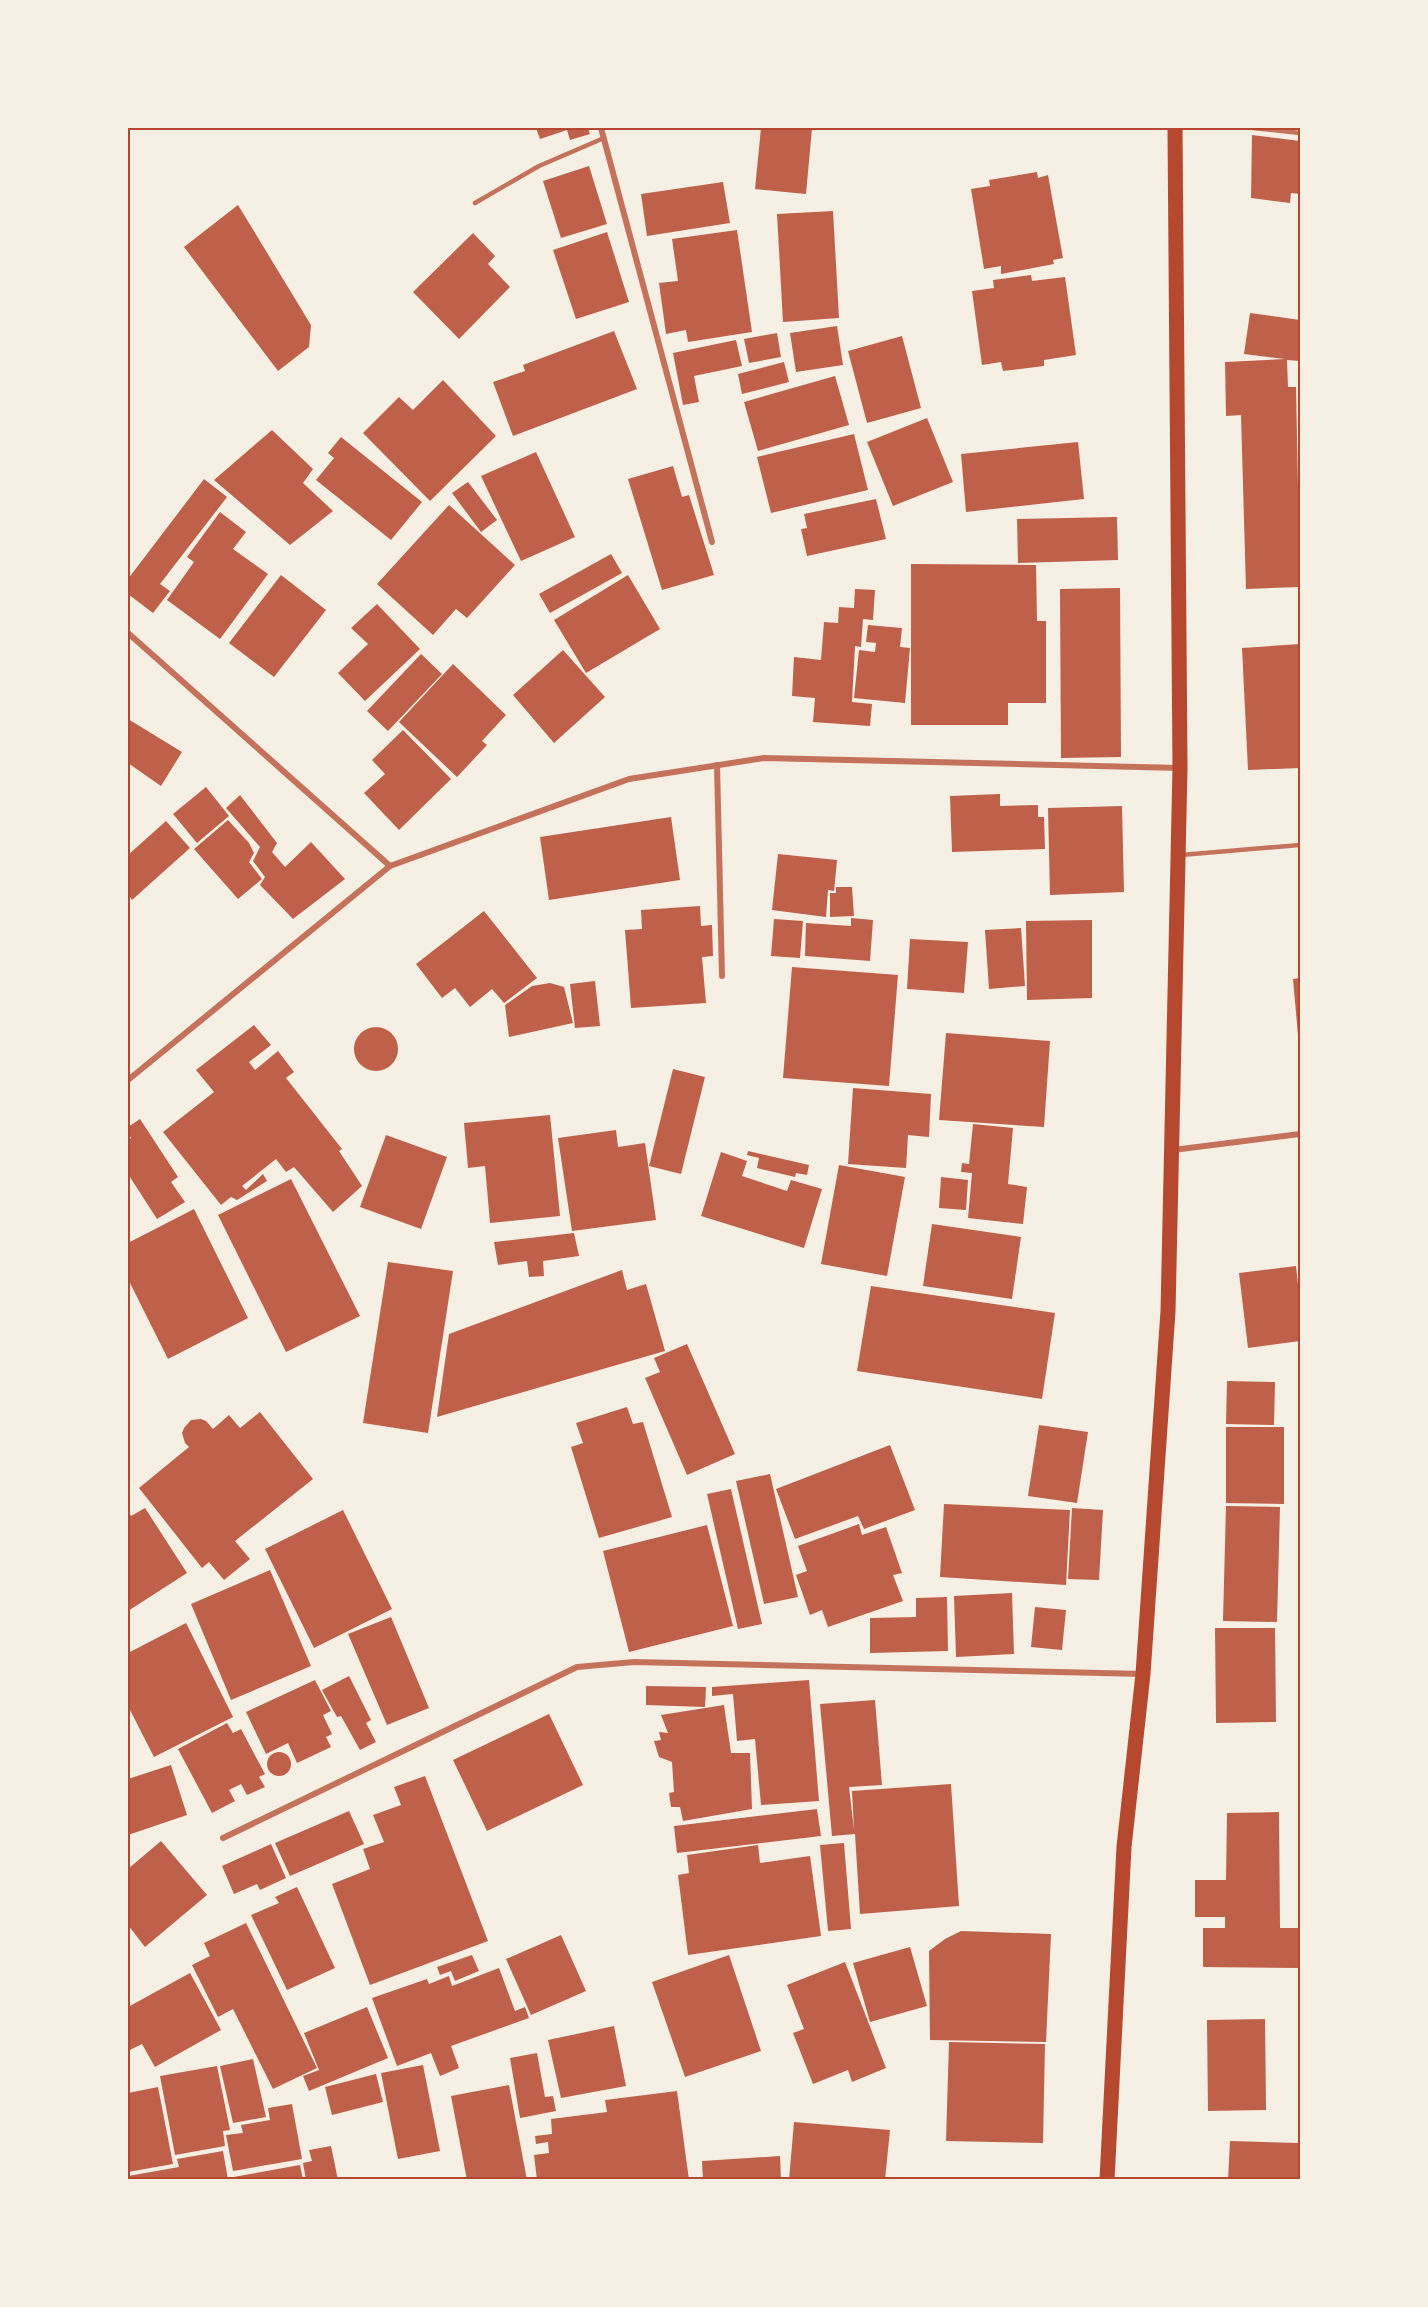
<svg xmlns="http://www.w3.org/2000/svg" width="1428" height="2307" viewBox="0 0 1428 2307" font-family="'Noto Sans',sans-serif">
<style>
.building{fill:#bf614a}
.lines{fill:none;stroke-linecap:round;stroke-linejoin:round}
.service{stroke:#c5725c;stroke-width:4.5}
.minor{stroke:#c5725c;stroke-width:6}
.primary{stroke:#b5482f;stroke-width:15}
.neatline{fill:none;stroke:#b5482f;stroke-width:2}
</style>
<rect width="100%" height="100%" fill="#f6efe4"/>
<g class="building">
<polygon points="536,128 588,128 590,134 570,140 567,130 540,139"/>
<polygon points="761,128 812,128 806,194 755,189"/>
<polygon points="1252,135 1300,141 1300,194 1291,193 1290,203 1251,198"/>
<polygon points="589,166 607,224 561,238 543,181"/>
<polygon points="1037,172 1038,178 1048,175 1063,258 1053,260 1054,264 1001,274 1001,266 984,269 971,189 990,186 989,180"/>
<polygon points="723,182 730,223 647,236 641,194"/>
<polygon points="238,205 311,325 309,347 278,371 184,247"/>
<polygon points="833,211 839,318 783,322 777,214"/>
<polygon points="737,230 752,332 688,342 686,330 666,334 659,283 678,281 672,239"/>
<polygon points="607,232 629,302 576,319 553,250"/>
<polygon points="473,233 495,256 488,264 510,287 459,339 413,292"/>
<polygon points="1031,275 1032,281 1065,277 1076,355 1044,360 1044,366 1003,371 1001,362 982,365 972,291 994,288 993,280"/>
<polygon points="1250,313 1300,320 1300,361 1287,360 1288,387 1296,387 1300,587 1246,589 1241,415 1226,416 1225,362 1285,359 1244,354"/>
<polygon points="837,326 843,365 796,372 790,333"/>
<polygon points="614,331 637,389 513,436 493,382 525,371 523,365"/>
<polygon points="777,333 781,357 749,363 744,339"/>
<polygon points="902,336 921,408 867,423 848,351"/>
<polygon points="736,340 742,366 694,376 699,402 683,405 673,353"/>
<polygon points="784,362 789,382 742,394 738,374"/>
<polygon points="835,376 849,425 758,451 744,402"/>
<polygon points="443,380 496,436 430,501 363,433 399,397 413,410"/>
<polygon points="927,418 953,482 893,506 867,442"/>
<polygon points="272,430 313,469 303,483 333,511 290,545 214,480"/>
<polygon points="854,434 868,490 771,513 757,457"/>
<polygon points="341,437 422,502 391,540 316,480 334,458 328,453"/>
<polygon points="1078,442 1084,499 966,512 961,454"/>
<polygon points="536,452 575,537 521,561 481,476"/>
<polygon points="673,466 682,497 689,495 714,575 662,590 628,479"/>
<polygon points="204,479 227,497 160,584 170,591 153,613 128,594 128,579"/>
<polygon points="468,482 497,520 481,532 452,493"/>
<polygon points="876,499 886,539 807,556 801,529 807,528 804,514"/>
<polygon points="449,505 515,565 467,618 456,609 433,635 377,584"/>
<polygon points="220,512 246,532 233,549 268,574 220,639 167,600 194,562 187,557"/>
<polygon points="1117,517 1118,560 1018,563 1017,519"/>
<polygon points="611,554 622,573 550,613 539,594"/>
<polygon points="911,564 1036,565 1037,621 1046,621 1046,703 1008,703 1008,725 911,725"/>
<polygon points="281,575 326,610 274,677 229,643"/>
<polygon points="628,575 660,629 586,673 554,620"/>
<polygon points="1120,588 1121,757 1061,758 1060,589"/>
<polygon points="855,589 875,590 873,620 863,619 861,647 855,646 852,702 872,704 870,726 813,722 815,698 792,696 794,657 821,660 824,622 838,623 839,607 854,608"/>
<polygon points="377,604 420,649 365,701 338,673 368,644 351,628"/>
<polygon points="868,625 902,628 900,647 910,648 905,703 854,698 859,650 875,652 876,643 866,642"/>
<polygon points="1300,644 1300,768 1248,770 1242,648"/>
<polygon points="563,650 605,697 554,743 513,695"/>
<polygon points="421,654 442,674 388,731 367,711"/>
<polygon points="453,664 506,715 482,741 487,745 457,777 399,722"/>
<polygon points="128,719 182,752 161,786 128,763"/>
<polygon points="403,730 451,779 399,830 364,793 385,774 372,760"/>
<polygon points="206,787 229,816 197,843 173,814"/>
<polygon points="1000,794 1000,806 1038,805 1038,817 1044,817 1045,849 952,852 950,796"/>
<polygon points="240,795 277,843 272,852 285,867 311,842 345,879 293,919 260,885 265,877 253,861 260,847 226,808"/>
<polygon points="1122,806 1124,892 1050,895 1048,808"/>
<polygon points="671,817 680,880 549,900 540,837"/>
<polygon points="228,820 249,843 254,853 249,862 262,879 238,899 194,849"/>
<polygon points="166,821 190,848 132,900 128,894 128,855"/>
<polygon points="778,854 837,860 834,891 828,890 826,917 772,910"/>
<polygon points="836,887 852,887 854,916 830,917 830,893 836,893"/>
<polygon points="700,906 701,926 712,925 713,956 702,957 706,1003 631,1008 625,930 642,929 641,910"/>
<polygon points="484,911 537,978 504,1003 492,989 470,1007 455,988 442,998 416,964"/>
<polygon points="851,918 873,920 870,961 805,956 806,923 851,926"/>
<polygon points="774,919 803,921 800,958 771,956"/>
<polygon points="1092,920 1092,998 1027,1000 1026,921"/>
<polygon points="1021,928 1025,986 989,989 985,930"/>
<polygon points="910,939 968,942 964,993 907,989"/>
<polygon points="792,967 898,975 889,1086 783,1078"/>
<polygon points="1300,978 1300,1046 1299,1046 1293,979"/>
<polygon points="595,981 600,1026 575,1028 570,984"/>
<polygon points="550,983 564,987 573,1023 509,1037 505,1005 532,986"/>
<polygon points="254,1025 271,1045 249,1062 255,1070 278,1051 294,1072 286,1078 342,1149 339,1151 362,1186 333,1212 294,1167 286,1172 276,1159 242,1186 246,1190 263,1174 267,1181 237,1200 231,1197 221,1205 163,1132 214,1092 196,1070"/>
<circle cx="376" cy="1049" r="22"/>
<polygon points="946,1033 1050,1041 1044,1127 939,1120"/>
<polygon points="673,1069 705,1077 681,1174 649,1166"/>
<polygon points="853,1088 931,1094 929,1137 908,1135 906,1168 848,1164"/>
<polygon points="550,1115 560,1216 490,1223 485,1166 468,1168 464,1123"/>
<polygon points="140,1119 178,1177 171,1182 185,1202 157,1219 128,1174 128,1140 131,1138 128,1133 128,1127"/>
<polygon points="973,1124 1013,1128 1008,1184 1027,1187 1023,1224 968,1218 972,1173 961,1172 962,1163 969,1164"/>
<polygon points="616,1130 618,1147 645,1143 656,1220 572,1231 558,1138"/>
<polygon points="386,1135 447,1157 421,1229 360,1207"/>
<polygon points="748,1151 809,1165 807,1175 796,1173 795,1177 757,1168 759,1158 747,1155"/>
<polygon points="721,1152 747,1161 742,1176 787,1191 791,1180 822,1189 804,1248 701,1216"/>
<polygon points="839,1165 905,1177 887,1276 821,1264"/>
<polygon points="941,1177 968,1180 966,1210 939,1208"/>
<polygon points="291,1179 360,1316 286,1352 218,1215"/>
<polygon points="194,1209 248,1318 168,1359 128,1279 128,1243"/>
<polygon points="932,1224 1021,1237 1012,1299 923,1286"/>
<polygon points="574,1233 579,1256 543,1261 544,1276 529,1277 527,1261 498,1265 494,1242"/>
<polygon points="388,1262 453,1271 428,1433 363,1423"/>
<polygon points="1296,1266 1300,1304 1300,1341 1248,1348 1239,1273"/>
<polygon points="622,1270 627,1290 646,1284 665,1351 437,1417 449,1334"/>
<polygon points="871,1286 1055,1313 1042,1399 857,1371"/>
<polygon points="687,1344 735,1454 687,1475 645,1378 660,1372 654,1358"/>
<polygon points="1227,1381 1275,1382 1274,1425 1226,1424"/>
<polygon points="627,1407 633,1424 643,1422 672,1517 599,1538 571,1447 583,1443 576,1423"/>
<polygon points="260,1412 313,1479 235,1541 250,1559 224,1580 209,1562 202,1568 139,1488 189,1447 185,1443 182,1433 184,1428 191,1420 201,1419 206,1421 213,1429 229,1415 240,1428"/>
<polygon points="1039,1425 1088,1432 1077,1503 1028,1496"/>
<polygon points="1226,1427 1284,1427 1284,1504 1226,1503"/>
<polygon points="890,1445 915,1510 864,1529 858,1516 795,1539 776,1489"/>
<polygon points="770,1474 798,1597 764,1604 736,1481"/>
<polygon points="731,1489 762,1624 738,1629 707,1494"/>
<polygon points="944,1504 1070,1510 1066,1585 940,1577"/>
<polygon points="1226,1506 1280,1507 1277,1622 1223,1621"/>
<polygon points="145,1508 187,1573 128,1611 128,1511 131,1516"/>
<polygon points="1072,1508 1103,1510 1099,1580 1068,1579"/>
<polygon points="343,1510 392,1609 314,1648 265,1549"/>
<polygon points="859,1524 862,1535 886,1527 902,1573 893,1575 903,1601 828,1627 822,1610 810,1615 796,1575 807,1571 798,1546"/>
<polygon points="707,1525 733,1626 629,1652 603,1551"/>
<polygon points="270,1570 311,1666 231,1700 191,1604"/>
<polygon points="1012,1593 1014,1654 956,1657 954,1596"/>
<polygon points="947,1597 948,1651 870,1653 870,1618 916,1617 916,1598"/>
<polygon points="1035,1607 1066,1610 1062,1650 1031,1647"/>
<polygon points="391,1617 429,1708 387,1725 348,1634"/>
<polygon points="186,1623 233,1717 154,1757 128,1706 128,1653"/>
<polygon points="1215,1628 1275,1628 1276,1722 1216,1723"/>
<polygon points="349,1676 371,1720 366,1723 376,1742 360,1750 341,1716 337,1717 322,1690"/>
<polygon points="315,1680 331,1711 323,1715 332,1734 326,1737 331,1747 297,1763 288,1743 266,1754 246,1712"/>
<polygon points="809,1680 819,1801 761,1805 755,1739 737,1741 733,1694 712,1696 712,1687"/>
<polygon points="646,1686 706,1687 705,1707 646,1705"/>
<polygon points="875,1700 882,1785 849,1787 854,1830 852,1791 951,1784 959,1906 860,1914 855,1834 832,1836 820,1704"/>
<polygon points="724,1705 731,1753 750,1753 752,1809 683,1821 680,1807 671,1807 669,1793 674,1792 672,1762 659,1757 654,1741 661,1740 659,1732 668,1733 661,1715"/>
<polygon points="549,1714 583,1785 487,1831 453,1760"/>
<polygon points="227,1723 233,1733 241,1729 265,1774 259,1777 265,1787 247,1795 241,1784 229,1790 235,1801 212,1813 178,1749"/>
<circle cx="279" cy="1764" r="12"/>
<polygon points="171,1765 187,1815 128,1835 128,1779"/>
<polygon points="425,1776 488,1941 370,1985 332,1884 370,1869 363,1849 384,1842 373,1815 401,1805 394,1787"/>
<polygon points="817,1809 821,1836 677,1853 674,1826"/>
<polygon points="349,1811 364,1844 290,1876 275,1843"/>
<polygon points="1279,1812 1280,1928 1299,1928 1300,1968 1203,1967 1203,1928 1225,1928 1225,1917 1195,1917 1195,1880 1226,1880 1227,1813"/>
<polygon points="161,1841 207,1895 145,1947 128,1925 128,1869"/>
<polygon points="844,1843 851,1929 828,1931 820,1845"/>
<polygon points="271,1844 286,1878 260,1890 257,1884 234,1894 222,1866"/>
<polygon points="758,1845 760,1863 810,1856 821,1936 688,1955 678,1875 689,1873 687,1855"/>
<polygon points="297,1887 335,1968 287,1990 251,1915 279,1903 275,1897"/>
<polygon points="246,1923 317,2068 273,2089 233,2009 218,2017 192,1965 210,1956 204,1943"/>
<polygon points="961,1931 1051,1934 1046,2042 930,2040 929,1951 945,1939"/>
<polygon points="561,1935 586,1991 531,2015 506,1959"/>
<polygon points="910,1947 927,2006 870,2022 853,1963"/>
<polygon points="472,1955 479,1971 455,1981 451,1971 440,1975 437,1967"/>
<polygon points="729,1955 761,2051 685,2077 652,1982"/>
<polygon points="845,1962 886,2068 852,2082 848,2070 813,2084 793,2033 804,2029 787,1985"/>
<polygon points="499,1968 515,2011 525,2007 529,2018 451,2046 459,2068 440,2076 431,2053 397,2066 372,1998 427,1979 429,1984 449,1976 452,1986"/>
<polygon points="190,1973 221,2030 155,2067 142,2044 128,2051 128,2007"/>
<polygon points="367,2007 388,2058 309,2091 303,2076 319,2070 304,2033"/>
<polygon points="1265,2019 1266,2110 1208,2111 1207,2020"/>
<polygon points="614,2026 626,2086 561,2098 548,2040"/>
<polygon points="949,2042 1045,2044 1043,2143 946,2141"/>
<polygon points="537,2053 545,2097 553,2096 556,2111 520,2118 510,2058"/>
<polygon points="253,2059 266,2117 233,2123 220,2066"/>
<polygon points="423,2065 440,2151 398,2159 381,2073"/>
<polygon points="217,2066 230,2130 223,2131 225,2146 175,2155 160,2076"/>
<polygon points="376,2074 383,2102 332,2115 325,2087"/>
<polygon points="509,2085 527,2180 467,2180 451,2096"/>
<polygon points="158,2087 173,2164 128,2172 128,2093"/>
<polygon points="677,2091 689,2180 537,2180 534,2155 549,2153 548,2142 536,2144 535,2136 552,2134 551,2119 607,2112 605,2100"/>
<polygon points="292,2104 302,2159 233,2171 226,2135 243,2133 241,2125 270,2120 268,2108"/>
<polygon points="794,2122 890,2130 885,2180 789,2180"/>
<polygon points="1230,2141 1300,2143 1300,2180 1228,2180"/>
<polygon points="331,2146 338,2180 306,2180 303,2163 312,2161 309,2150"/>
<polygon points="223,2151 228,2180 128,2180 128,2176 179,2167 177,2159"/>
<polygon points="780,2156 781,2180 703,2180 702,2161"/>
<polygon points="300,2165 303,2180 228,2180 228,2178"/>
</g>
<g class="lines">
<g class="service">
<polyline points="1253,128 1300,133"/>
<polyline points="475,203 539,166 604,138"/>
<polyline points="1181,855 1300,845"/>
</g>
<g class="minor">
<polyline points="601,128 712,542"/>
<polyline points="128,633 390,866"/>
<polyline points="717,765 722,976"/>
<polyline points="128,1080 390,866 629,779 764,758 1180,768"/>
<polyline points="1173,1150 1300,1134"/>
<polyline points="223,1838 577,1667 634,1662 1143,1674"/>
</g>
<polyline class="primary" points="1107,2180 1124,1847 1143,1674 1168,1311 1180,768 1175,128"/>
</g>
<rect width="1428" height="2307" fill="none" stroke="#f6efe4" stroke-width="258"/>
<rect x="129" y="129" width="1170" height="2049" class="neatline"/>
</svg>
